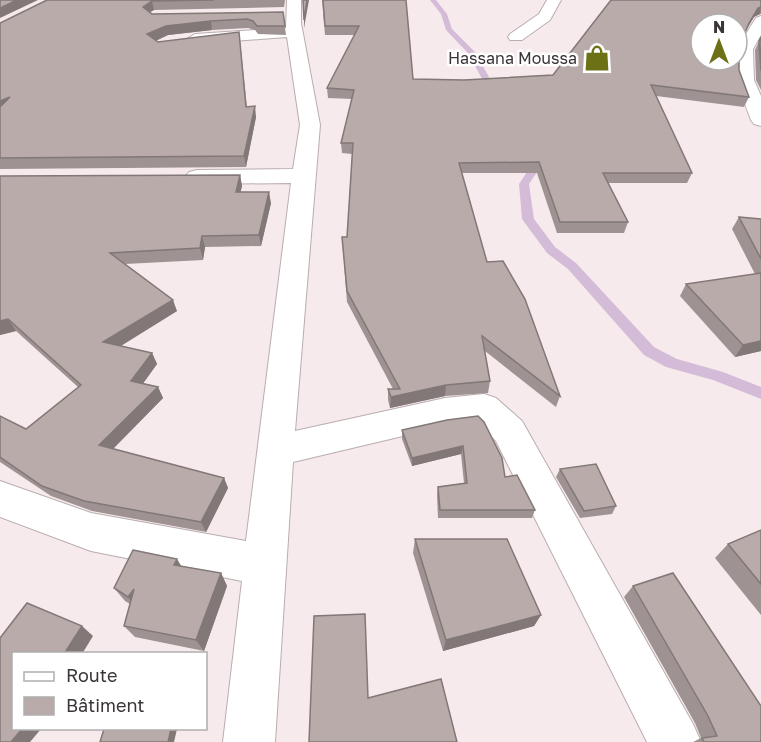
<svg xmlns="http://www.w3.org/2000/svg" width="761" height="742" viewBox="0 0 761 742" font-family="'Golos Text',sans-serif">
<style>
.lines{fill:none;stroke-linecap:round;stroke-linejoin:round}
.stream{fill:#d4bcd8;fill-rule:evenodd}
.minor-casing{stroke:#b9adaf;stroke-width:2}
.minor{fill:#fff;fill-rule:evenodd}
.wall{fill:#9e9392}
.shaded-wall{fill:#817877}
.building{fill:#b8abaa;stroke:#817877;stroke-width:1.5;fill-rule:evenodd}
.labels{text-anchor:middle;dominant-baseline:central;stroke-width:5;stroke-linejoin:round;paint-order:stroke}
.far-poi-label{font-size:16px;fill:#3a3536;stroke:#fff;text-anchor:end}
</style>
<rect width="100%" height="100%" fill="#f7eaec"/>
<g class="lines">
<g class="stream">
<polygon points="430,0 436,0 447,14 452,29 475,52 499,95 498,97 492,97 468,53 446,30 441,14"/>
<polygon points="531,151 536,154 537,172 529,184 534,219 555,247 576,263 654,347 677,359 723,372 761,387 761,399 713,380 666,367 644,355 568,269 547,253 522,219 519,184 527,172 526,154"/>
</g>
<g class="minor-casing">
<g id="minor">
<polygon points="287,0 301,0 301,23 320,125 295,431 445,398 484,394 496,398 522,421 693,724 701,742 647,742 496,441 477,422 445,426 293,462 275,742 223,742 242,581 91,551 0,517 0,481 91,513 246,541 291,183 197,184 189,182 185,177 189,172 197,170 293,169 300,125 287,37 195,44 187,39 195,34 286,28"/>
<polygon points="547,0 561,0 550,20 522,40 510,40 508,37 510,34 539,14"/>
<path d="M 761,16 L 761,35 L 753,49 L 754,80 L 761,96 L 761,126 L 754,124 L 751,120 C 734,74 727,61 756,18 Z"/>
</g>
</g>
<use href="#minor" class="minor"/>
</g>
<g class="wall">
<polygon points="47,0 285,0 284,7 154,10 150,12 152,14 283,12 286,35 258,34 255,30 248,28 212,30 168,35 156,41 158,42 240,41 247,107 256,117 246,167 0,169 0,23"/>
<polygon points="322,0 406,0 413,79 464,80 553,75 761,0 761,14 760,14 754,17 745,31 739,47 739,70 749,97 744,107 656,96 692,173 687,183 608,183 628,222 624,233 557,233 537,173 462,173 487,262 560,396 556,407 485,351 490,381 488,393 445,396 390,408 388,400 388,389 393,389 347,302 342,237 347,237 352,154 342,153 341,143 352,99 328,98 327,88 355,35 325,35"/>
<polygon points="761,37 761,90 756,80 755,50"/>
<polygon points="240,175 242,186 240,192 271,203 261,246 205,247 203,260 125,264 177,311 121,346 152,353 157,364 143,383 158,387 163,398 113,449 224,478 228,488 206,532 92,511 51,496 0,462 0,416 26,429 78,387 16,331 0,335 0,176"/>
<polygon points="739,217 761,219 761,351 735,357 680,296 686,284 755,274 732,229"/>
<polygon points="447,420 505,477 535,510 532,518 438,518 437,495 438,487 464,483 461,454 412,466 402,439 402,430"/>
<polygon points="560,469 616,506 612,514 580,518 556,477"/>
<polygon points="761,530 761,615 715,558 728,544"/>
<polygon points="415,539 541,615 534,626 443,651 413,553"/>
<polygon points="182,566 221,573 227,586 204,651 135,637 124,626 130,604 125,601 114,588"/>
<polygon points="633,586 761,742 693,742 701,738 695,723 624,597"/>
</g>
<g class="shaded-wall">
<polygon points="17,0 38,0 0,18 0,8"/>
<polygon points="307,0 309,0 304,28 304,20"/>
<polygon points="152,1 154,10 145,15 143,7"/>
<polygon points="761,7 760,14 754,17 745,32 749,23 758,8"/>
<polygon points="211,21 212,30 168,35 150,43 147,34 166,26"/>
<polygon points="10,97 0,112 0,101"/>
<polygon points="255,106 256,117 246,167 244,156"/>
<polygon points="240,175 242,186 238,203 236,192"/>
<polygon points="269,192 271,203 261,246 259,235"/>
<polygon points="202,236 205,247 203,260 200,248"/>
<polygon points="173,300 177,311 109,353 103,342"/>
<polygon points="8,319 16,331 0,335 0,321"/>
<polygon points="761,341 761,351 735,357 743,345"/>
<polygon points="152,353 157,364 137,392 131,381"/>
<polygon points="446,385 445,396 390,408 391,397"/>
<polygon points="158,387 163,398 106,456 99,445"/>
<polygon points="463,446 461,454 412,466 412,458"/>
<polygon points="224,478 228,488 206,532 201,522"/>
<polygon points="177,559 185,572 174,565"/>
<polygon points="221,573 227,586 204,651 196,640"/>
<polygon points="134,589 138,609 128,597"/>
<polygon points="541,615 534,626 443,651 446,640"/>
<polygon points="82,626 93,636 82,654 64,654"/>
<polygon points="22,729 41,729 30,742 11,742"/>
<polygon points="171,729 177,729 174,742 168,742"/>
</g>
<g class="building">
<polygon points="0,0 17,0 0,8"/>
<polygon points="47,0 214,0 152,1 143,7 152,14 283,12 285,26 257,26 253,21 247,19 211,21 166,26 147,34 158,42 239,32 246,107 255,106 244,156 0,158 0,107 10,97 0,101 0,23"/>
<polygon points="303,0 307,0 304,20"/>
<path d="M 323,0 L 406,0 L 413,79 L 464,80 L 553,75 L 611,0 L 761,0 L 761,7 L 758,8 L 749,23 L 739,47 L 739,70 L 749,97 L 651,85 L 692,173 L 603,173 L 628,222 L 560,222 L 539,162 L 459,163 L 487,262 L 503,261 L 525,299 L 560,396 L 482,336 L 490,381 L 446,385 L 391,397 L 388,389 L 400,389 L 347,291 L 342,237 L 347,237 L 353,143 L 341,143 L 354,90 L 327,88 L 359,26 L 325,26 ZM 701,24 L 737,24 L 737,60 L 701,60 Z"/>
<polygon points="761,37 761,71 759,41"/>
<polygon points="240,175 236,192 269,192 259,235 202,236 200,248 110,253 173,300 103,342 152,353 131,381 158,387 99,445 224,478 201,522 84,501 42,486 0,457 0,416 26,429 81,385 8,319 0,321 0,176"/>
<polygon points="739,217 761,219 761,259"/>
<polygon points="761,273 761,341 743,345 686,284"/>
<polygon points="478,416 484,422 502,458 505,477 517,475 535,510 440,510 438,487 467,483 463,446 412,458 402,430 447,420"/>
<polygon points="596,464 616,506 584,511 560,469"/>
<polygon points="761,530 761,584 728,544"/>
<polygon points="415,539 507,539 541,615 446,640"/>
<polygon points="133,550 177,559 174,565 221,573 196,640 124,626 134,589 128,597 114,588"/>
<polygon points="673,573 761,706 761,742 704,742 702,738 717,736 708,716 633,586"/>
<polygon points="27,603 82,626 64,654 14,654 14,729 22,729 11,742 0,742 0,638"/>
<polygon points="365,614 368,698 441,679 457,742 309,742 314,616"/>
<polygon points="104,729 171,729 168,742 100,742"/>
</g>
<defs>
<g id="shop-bare" transform="scale(2.07)"><path d="M-5-2.5h2.3a2.7 3.5 0 0 1 5.4 0H5L5.5 6h-11ZM-1.5-2.5h3a1.5 2.3 0 0 0-3 0Z" fill="#6c7116" stroke="#fff" stroke-width="2.5" paint-order="stroke"/></g>
</defs>
<g fill-rule="evenodd">
<use href="#shop-bare" x="597" y="58"/>
</g>
<g class="labels">
<g class="far-poi-label">
<text x="577" y="58">Hassana Moussa</text>
</g>
</g>
<rect x="12" y="652" width="195" height="78" fill="#ffffff" stroke="#b0aeaf" stroke-width="1.5"/>
<rect x="24" y="672" width="30" height="9" fill="#ffffff" stroke="#b0aeaf" stroke-width="1.5"/>
<text x="66" y="682" font-size="18" fill="#3a3536">Route</text>
<rect x="24" y="697" width="30" height="18" fill="#b8abaa" stroke="#b0aeaf" stroke-width="1.5"/>
<text x="66" y="712" font-size="18" fill="#3a3536">Bâtiment</text>
<g transform="translate(719 42)"><circle r="28" fill="#ffffff" stroke="#b0aeaf" stroke-width="1.5"/>
<path d="M0-4.5L10 22L0 15L-10 22Z" fill="#6c7116"/>
<text y="-9" font-size="16" font-weight="bold" text-anchor="middle" fill="#3a3536">N</text>
</g>
</svg>
